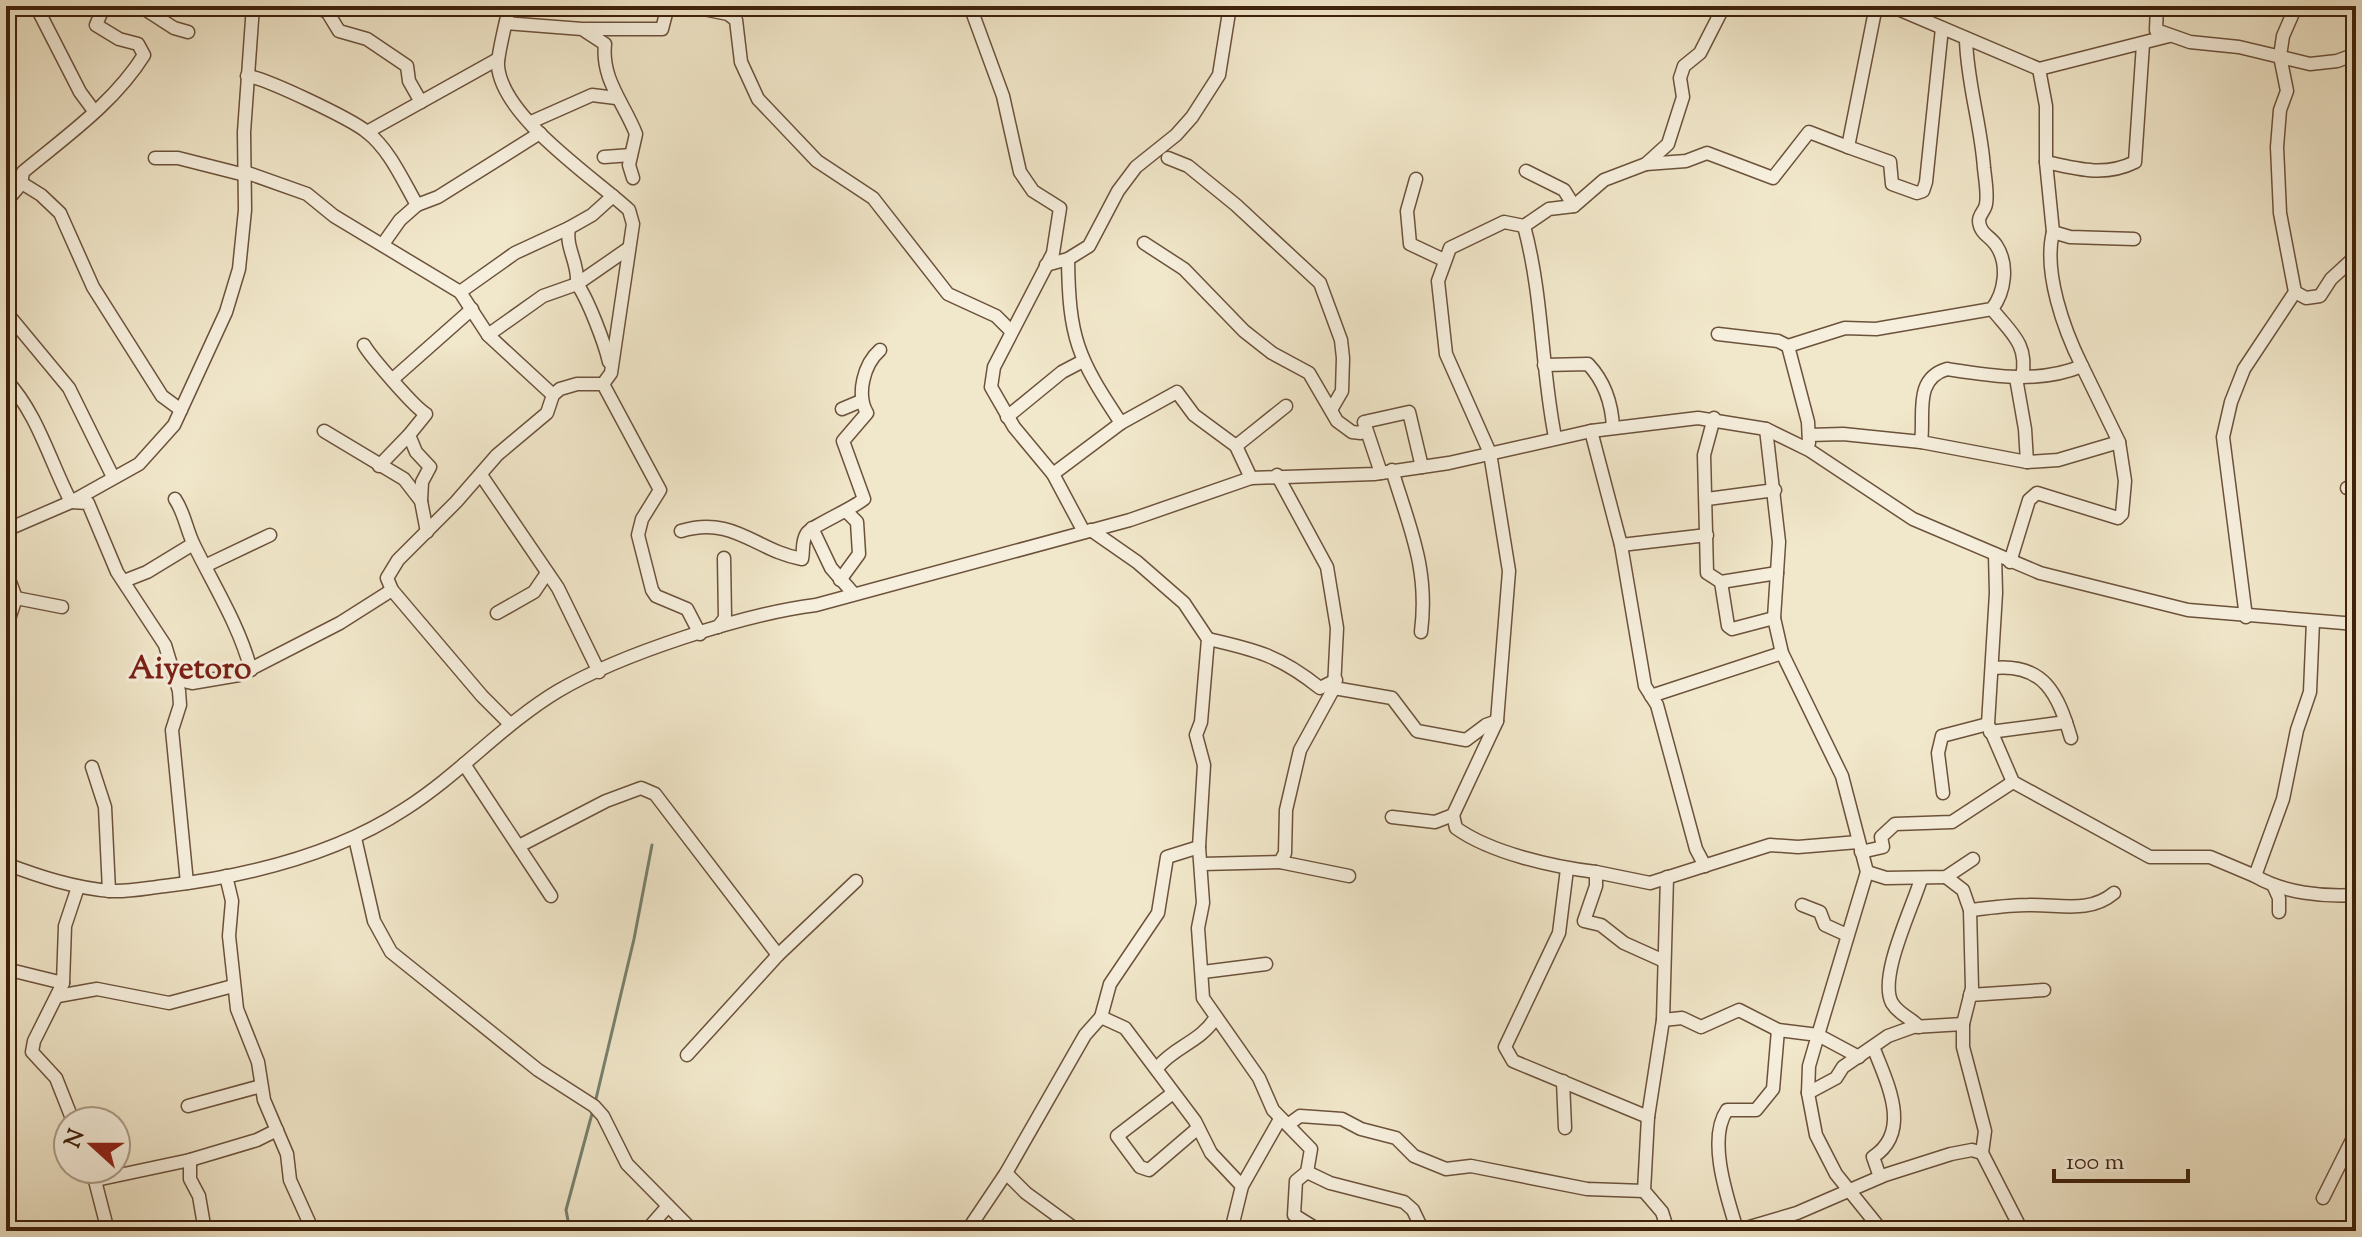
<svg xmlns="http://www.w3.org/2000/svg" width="2362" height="1237" viewBox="0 0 2362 1237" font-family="'Sorts Mill Goudy',serif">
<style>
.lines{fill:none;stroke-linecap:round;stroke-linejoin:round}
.stream{stroke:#77816e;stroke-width:3}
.minor-casing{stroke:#6c523b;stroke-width:15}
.minor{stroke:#f6efdd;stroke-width:12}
.labels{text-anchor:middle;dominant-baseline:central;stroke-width:6;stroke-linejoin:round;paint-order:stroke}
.quarter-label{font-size:32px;font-weight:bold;fill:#7a1f14;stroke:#f6efdd}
</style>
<rect width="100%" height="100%" fill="#f1e7ca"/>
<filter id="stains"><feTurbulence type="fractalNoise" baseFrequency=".0025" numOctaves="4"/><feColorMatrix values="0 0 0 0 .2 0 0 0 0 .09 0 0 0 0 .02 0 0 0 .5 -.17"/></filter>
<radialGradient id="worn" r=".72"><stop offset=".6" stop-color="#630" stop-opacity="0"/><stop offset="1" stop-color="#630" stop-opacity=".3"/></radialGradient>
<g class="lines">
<g class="stream">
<polyline points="595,1103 634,939 652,845"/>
<polyline points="570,1231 566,1210 593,1110"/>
</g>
<g class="minor-casing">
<g id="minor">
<polyline points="36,6 80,92 94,111"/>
<polyline points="140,6 174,28 188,32"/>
<polyline points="317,6 328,13 339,31 367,39 407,66 409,81 421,102"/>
<path d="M 510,6 C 507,16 497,58 498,66 C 502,117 593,177 629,210 L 633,224 L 611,373 L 603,384"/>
<polyline points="689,6 728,14 736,20 741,62 758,99 817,161 873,198 948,294 996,316 1011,331"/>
<polyline points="970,6 1003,96 1020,172 1033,191 1060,208 1053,253 994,367 991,387 1014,427 1053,474 1084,532"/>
<polyline points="1876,6 1848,147 1890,162 1892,184 1917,193 1923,191 1926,182 1942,28"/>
<polyline points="1891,6 2039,69 2169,36"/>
<polyline points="2157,6 2156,30 2190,42 2239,47 2310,64 2337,61 2356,54"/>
<path d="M 506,23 L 582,29 L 605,44 C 601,79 624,103 636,134 L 629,165 L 633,178"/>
<polyline points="585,29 662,29 668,6"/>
<polyline points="2039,69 2046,106 2046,162 2053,232 2070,237 2134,239"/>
<path d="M 247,76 C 266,78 351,119 367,132 C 390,150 403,181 417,205"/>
<polyline points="531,122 592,95 616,98"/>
<polyline points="367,132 498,59"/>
<polyline points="604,157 631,155"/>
<polyline points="155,158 178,158 245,175"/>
<polyline points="1168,158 1188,166 1236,205 1320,283 1341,340 1343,358 1342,391 1331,410"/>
<polyline points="6,161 12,177 41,195 60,213 93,287 162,396 181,410"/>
<path d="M 2046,162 C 2077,169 2105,177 2135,162 L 2143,44"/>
<polyline points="1646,164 1686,161 1707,153 1773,178 1809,132 1848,147"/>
<polyline points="1526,171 1564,190 1574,206"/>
<polyline points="245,172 307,194 334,216 460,292 488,335 553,395"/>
<polyline points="1416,179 1407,211 1410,244 1444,260"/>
<path d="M 6,202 L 21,184 L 23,172 C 65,137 114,103 144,55 L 138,44 L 119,39 L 96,25 L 104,6"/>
<path d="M 1524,226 C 1543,296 1541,367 1555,437"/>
<path d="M 2053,232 C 2043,272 2064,330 2082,366"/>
<polyline points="1144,243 1184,269 1244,331 1272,353 1309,373 1337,421 1352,432 1361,433 1364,429"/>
<polyline points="383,244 400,220 417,205 438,197 540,133"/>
<path d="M 1068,259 C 1069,338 1077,357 1121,423"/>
<polyline points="1046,265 1068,259 1089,246 1118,191 1136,167 1176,135 1192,117 1219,75 1230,6"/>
<polyline points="460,292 515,253 569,228"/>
<polyline points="2295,292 2306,298 2320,296 2331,279 2356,256"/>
<path d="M 1992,309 C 2010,332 2029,344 2022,377"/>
<polyline points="6,312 69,388 113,477"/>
<path d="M 1718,334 L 1778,341 L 1788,346 L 1845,328 L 1876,329 L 1992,309 C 2005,292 2009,264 1996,245 C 1990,236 1980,234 1979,221 C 1979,214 1985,211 1986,204 C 1988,194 1985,178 1984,168 C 1981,124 1967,83 1966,39"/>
<polyline points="488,335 543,296 577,284 629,248"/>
<path d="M 364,345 C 371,357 415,408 426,414 L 409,435 L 416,452 L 430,467 L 422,482 L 421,501"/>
<polyline points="1788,346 1808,422 1809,443"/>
<path d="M 609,362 C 605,344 588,299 577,284 C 579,263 565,248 569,228 L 592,215 L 613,196"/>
<path d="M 1544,365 L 1588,364 C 1605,382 1612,403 1613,428"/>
<polyline points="394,378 472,309"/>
<polyline points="2016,378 2025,429 2027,462"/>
<path d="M 6,380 C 38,414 50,462 71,502 L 88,503 L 117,572 L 165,645 L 179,691 L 180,705 L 172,730 L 187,883"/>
<polyline points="842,409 861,401"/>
<polyline points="1007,417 1062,372 1083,361"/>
<polyline points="1714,418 1704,455 1707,573 1721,582 1777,573"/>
<polyline points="1766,429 1779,542 1774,618 1782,653 1842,776 1867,872 1818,1035 1859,1057"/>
<polyline points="324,431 404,479 421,501 427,532"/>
<polyline points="1591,431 1621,545 1645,686 1657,705 1696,849 1705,866"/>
<path d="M 1809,435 L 1843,434 L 1921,442 C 1925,415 1913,379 1947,369 C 1992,376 2039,384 2082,366 L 2119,442"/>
<polyline points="1921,442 2027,462 2058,460 2119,442 2125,481 2122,514 2118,518 2037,493 2029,500 2010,562"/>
<polyline points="1236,446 1286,406"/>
<polyline points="379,466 409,435"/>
<path d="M 1392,470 C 1410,529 1429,569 1421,632"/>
<polyline points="1381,473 1364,422 1409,412 1422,467"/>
<polyline points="1053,474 1121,423 1177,392 1194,415 1236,446 1251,478"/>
<polyline points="481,475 558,588 599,672"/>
<polyline points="1277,475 1327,567 1337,628 1334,688 1392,698 1417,731 1466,740 1486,725 1497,721"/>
<polyline points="2347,488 2356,488"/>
<path d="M 175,499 C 185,514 186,529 194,545 C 214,586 239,625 251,670"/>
<polyline points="1707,499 1775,490"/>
<polyline points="812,528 831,568 853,593"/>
<polyline points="6,530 71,502 139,464 174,425 226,312 239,269 245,210 244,132 253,6"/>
<polyline points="1091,530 1137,562 1184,603 1208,639 1201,722 1196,735 1204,765 1199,847 1203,903 1198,928 1203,998 1259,1078 1273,1110 1311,1149 1307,1172 1296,1181 1294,1215 1315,1228 1314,1231"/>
<path d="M 681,531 C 734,515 756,551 802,559 C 804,550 801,542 807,533 C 812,526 852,509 864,499 L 843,441 L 867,413 C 856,394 864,364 880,350"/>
<polyline points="1621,545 1707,535"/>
<polyline points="1995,554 1996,593 1988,724 2013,782 2150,857 2210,857 2255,876 2283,799 2297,730 2310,692 2313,621"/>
<polyline points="207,565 270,535"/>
<polyline points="6,571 16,598 6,628"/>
<polyline points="840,580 859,554 857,522 848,513"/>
<polyline points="124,581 147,572 193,544"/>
<polyline points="1721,582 1728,626 1732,629 1774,618"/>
<polyline points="16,598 62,607"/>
<polyline points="497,613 534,592 547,573"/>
<polyline points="2246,617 2223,437 2231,402 2244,369 2295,292 2280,213 2277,147 2280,110 2287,91 2280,56 2283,36 2296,6"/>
<polyline points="718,627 725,618 724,558"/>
<path d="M 1208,639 C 1257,650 1280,656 1320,688 L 1336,680"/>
<path d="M 1993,668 C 2045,663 2058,695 2071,738"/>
<polyline points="175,679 192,683 239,675 340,623 392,590"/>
<polyline points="1651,696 1782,653"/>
<polyline points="510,724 482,696 392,590 387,578 398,560 456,502 497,455 547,413 553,395 560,389 577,384 603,384 660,490 642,519 638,535 652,590 656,596 687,609 700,634"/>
<polyline points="1990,732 2066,722"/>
<polyline points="464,764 551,896"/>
<polyline points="92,767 105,807 109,891"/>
<polyline points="1943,793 1938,753 1942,736 1988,724"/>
<path d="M 1453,815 L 1456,828 C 1491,853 1553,867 1596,872"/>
<polyline points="1392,817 1435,822 1453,815 1497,721 1509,571 1490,453 1446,354 1438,281 1450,248 1504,222 1524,226 1549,209 1574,206 1604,180 1646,164 1668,144 1683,97 1680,78 1684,66 1700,53 1724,6"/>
<polyline points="355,838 374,921 391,952 538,1070 594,1106 603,1116 627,1164 693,1231"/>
<polyline points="519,846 606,801 641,788 655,794 778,955"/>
<polyline points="1861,852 1883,847 1881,837 1895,824 1952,822 2013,782"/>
<polyline points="1280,862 1349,876"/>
<path d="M 6,864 C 41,877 74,888 111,891 C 129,892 147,888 165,886 C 248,876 335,855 405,809 C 460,774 503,724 558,691 C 621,654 744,614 816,605 L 1130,520 L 1251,478 L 1374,474 L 1449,463 L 1591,431 L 1698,418 L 1766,429 L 1809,450 L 1913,519 L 2040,573 L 2188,610 L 2356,624"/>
<polyline points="1202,864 1280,862 1285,853 1286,810 1300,750 1334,688"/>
<polyline points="1567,869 1559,933 1505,1047 1513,1061 1648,1117"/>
<polyline points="1867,872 1886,878 1946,877 1973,859"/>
<polyline points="226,876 232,901 229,936 237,1009 258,1062 264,1100 287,1154 290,1180 313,1231"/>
<path d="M 2255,876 C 2284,893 2323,897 2356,895"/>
<polyline points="1667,877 1663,1020 1648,1117 1644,1191 1662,1212 1668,1231"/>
<polyline points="1946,877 1963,890 1970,910 1972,988 1963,1024 1963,1047 1985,1131 1982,1153 2022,1231"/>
<polyline points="2274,887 2279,898 2279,912"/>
<polyline points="1802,905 1820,912 1825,925 1847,935"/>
<path d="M 1970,910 C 1989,908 2009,905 2028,905 C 2059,904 2089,914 2114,893"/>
<polyline points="1664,961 1624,943 1601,925 1584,921 1596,886 1596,872 1650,883 1770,845 1798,847 1858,842"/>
<polyline points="6,969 63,983"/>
<polyline points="1203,972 1266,964"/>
<polyline points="1970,995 2044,990"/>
<polyline points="58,996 97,989 169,1003 233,986"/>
<polyline points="1101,1017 1125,1028 1195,1121 1211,1153 1242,1186"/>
<polyline points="1663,1020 1682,1018 1701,1027 1739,1010 1778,1030 1818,1035 1809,1066 1808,1093"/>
<path d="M 1919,1027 C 1911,1017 1900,1016 1892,1003 C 1878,977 1912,909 1921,879"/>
<path d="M 1874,1049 C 1886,1081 1913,1131 1873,1157 L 1880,1177"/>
<polyline points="687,1055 778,955 856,881"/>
<path d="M 1158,1067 C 1175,1046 1201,1042 1216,1017"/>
<polyline points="1563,1081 1565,1128"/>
<polyline points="1173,1093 1117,1136 1140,1167 1149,1170 1198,1128"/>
<polyline points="188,1106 261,1086"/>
<polyline points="73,1121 56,1078 32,1052 34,1041 63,983 65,926 78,887"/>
<polyline points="1289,1124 1300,1116 1342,1119 1361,1129 1396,1138 1414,1156 1446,1169 1471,1166 1587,1189 1644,1191"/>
<polyline points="190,1160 190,1179 199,1196 205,1231"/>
<polyline points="92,1169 108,1231"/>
<polyline points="1307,1172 1330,1183 1404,1202 1413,1210 1423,1231"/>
<polyline points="1006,1173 1026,1193 1078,1231"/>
<polyline points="96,1180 190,1160 257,1140 277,1130"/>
<polyline points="2323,1198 2356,1132"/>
<path d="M 1737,1230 C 1727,1197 1707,1139 1727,1110 L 1756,1110 L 1773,1089 L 1778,1030"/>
<polyline points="646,1231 668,1206"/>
<polyline points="967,1231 1006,1173 1085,1035 1101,1017 1110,984 1158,913 1167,857 1199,847"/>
<polyline points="1231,1231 1242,1186 1280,1119"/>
<polyline points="1736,1231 1797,1213 1885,1175 1951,1154 1972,1150 1982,1153"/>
<polyline points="1882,1231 1836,1174 1816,1135 1808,1093 1836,1078 1843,1067 1888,1036 1913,1027 1963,1024"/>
</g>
</g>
<use href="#minor" class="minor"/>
</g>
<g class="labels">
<g class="quarter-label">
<text x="190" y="670">Aiyetoro</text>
</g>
</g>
<rect width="2362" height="1237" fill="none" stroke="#f1e7ca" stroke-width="32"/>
<rect x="8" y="8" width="2346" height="1221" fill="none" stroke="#3f210b" stroke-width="4"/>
<rect x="16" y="16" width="2330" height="1205" fill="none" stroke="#3f210b" stroke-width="2"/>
<g transform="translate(92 1145) rotate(291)"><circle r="38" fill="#f6efdd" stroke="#ad9d89" stroke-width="2"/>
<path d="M0-6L14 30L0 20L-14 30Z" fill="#8f2418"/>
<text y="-12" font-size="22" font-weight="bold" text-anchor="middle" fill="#3f210b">N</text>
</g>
<path d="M2054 1169v12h134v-12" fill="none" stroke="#3f210b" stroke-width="4"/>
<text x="2066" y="1169" font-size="24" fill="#3f210b" stroke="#f6efdd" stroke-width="6" paint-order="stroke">100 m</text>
<rect width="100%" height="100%" filter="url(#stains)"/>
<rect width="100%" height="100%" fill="url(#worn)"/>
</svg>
